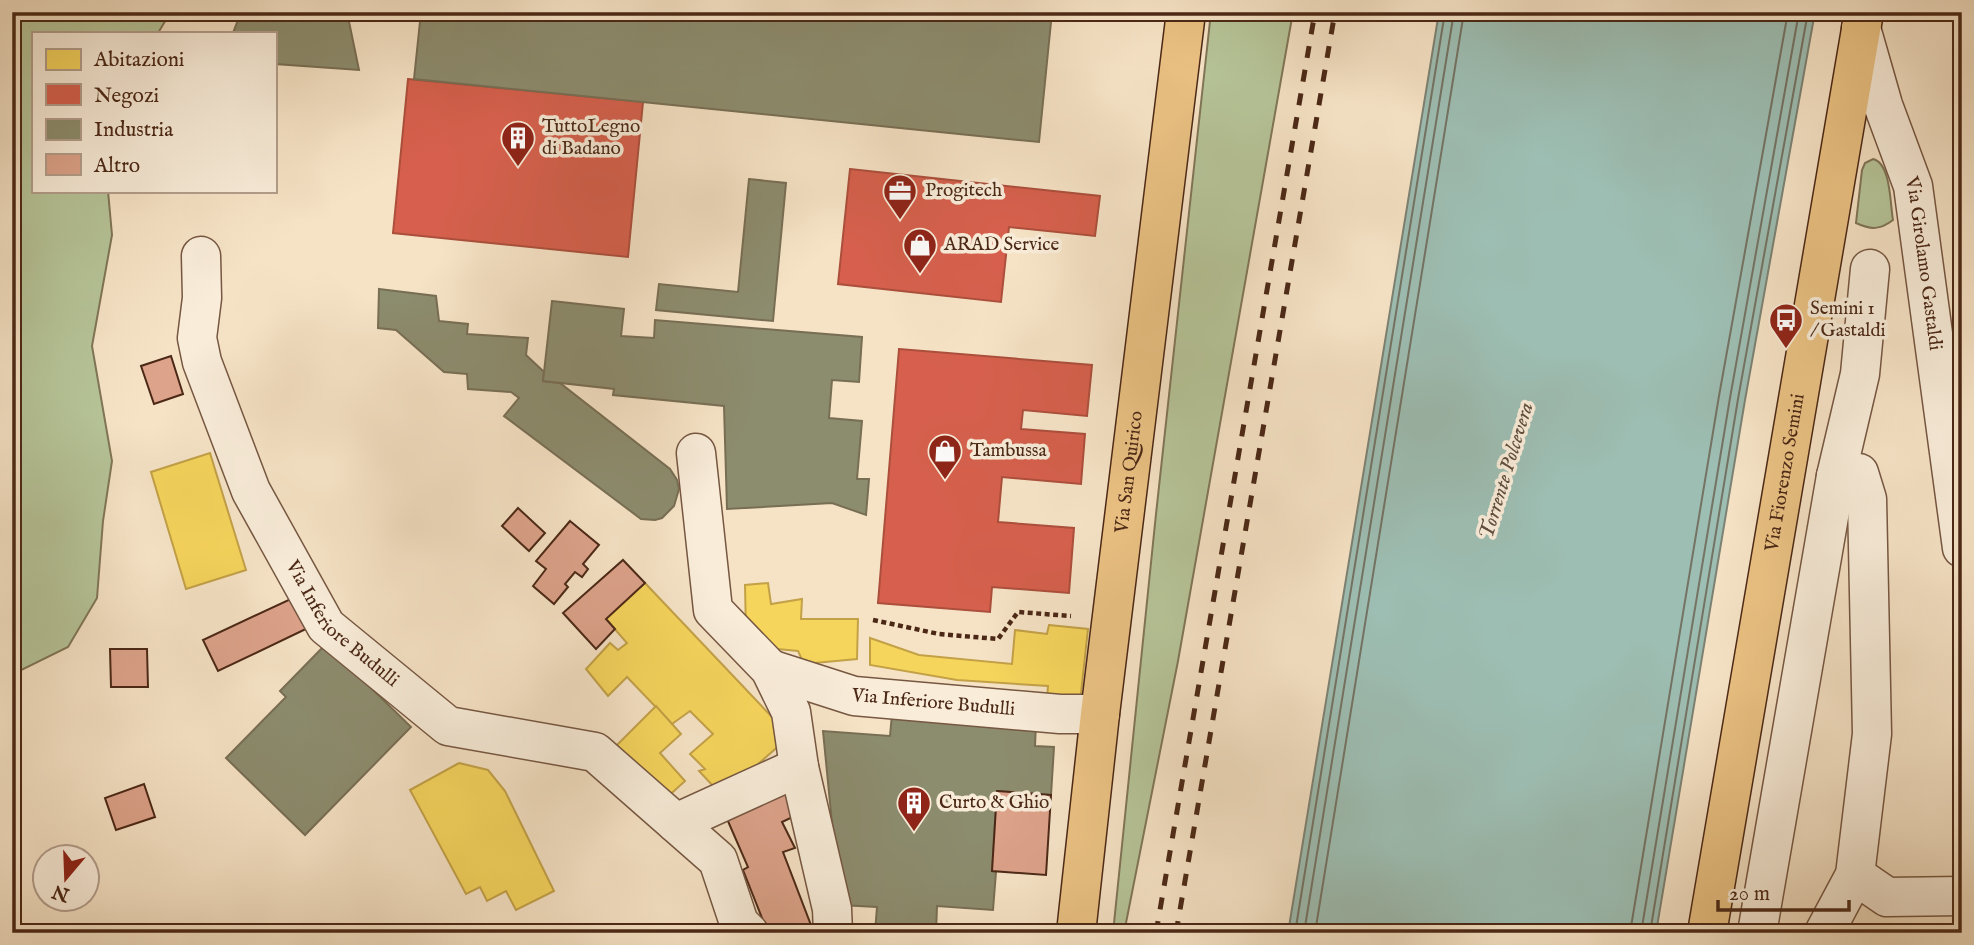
<svg xmlns="http://www.w3.org/2000/svg" width="1974" height="945" viewBox="0 0 1974 945" font-family="'IM FELL English',serif">
<style>
.green{fill:#b6c599;stroke:#807658;stroke-width:2}
.water{fill:#9dbeb3;stroke:#7c8274;stroke-width:2}
.homes{fill:#f6d55c;stroke:#c3a147;stroke-width:2}
.shops{fill:#d6604d;stroke:#ac4f3c;stroke-width:2}
.industry{fill:#8c8c6e;stroke:#786e54;stroke-width:2}
.lines{fill:none;stroke-linecap:round;stroke-linejoin:round}
.shore{stroke:#747364;stroke-width:2}
.building{fill:#dda38b;stroke:#4b2816;stroke-width:2}
.minor-casing{stroke:#765742;stroke-width:41}
.major-casing{stroke:#4b2816;stroke-width:41}
.path{stroke:#4b2816;stroke-width:4.5;stroke-dasharray:5 3.5;stroke-linecap:butt}
.minor{stroke:#f9edda;stroke-width:38}
.major{stroke:#ebc283;stroke-width:38}
.rail{stroke:#4b2816;stroke-width:5;stroke-dasharray:12 12;stroke-linecap:butt}
.labels{text-anchor:middle;dominant-baseline:central;stroke-width:7;stroke-linejoin:round;paint-order:stroke}
.poi-label{font-size:19px;fill:#4b2816;stroke:#f9edda;text-anchor:start}
.street-label{font-size:19px;fill:#4b2816;stroke:#f9edda}
.water-label{font-size:21px;font-style:italic;fill:#604e3d;stroke:#f9edda}
</style>
<rect width="100%" height="100%" fill="#f6e3c6"/>
<filter id="stains"><feTurbulence type="fractalNoise" baseFrequency=".00286" numOctaves="4"/><feColorMatrix values="0 0 0 0 .2 0 0 0 0 .09 0 0 0 0 .02 0 0 0 .5 -.17"/></filter>
<radialGradient id="worn" r=".72"><stop offset=".6" stop-color="#630" stop-opacity="0"/><stop offset="1" stop-color="#630" stop-opacity=".3"/></radialGradient>
<g class="green">
<polygon points="12,12 167,12 167,18 158,33 33,33 33,191 108,191 112,235 92,346 112,461 103,521 97,598 68,647 15,673 12,678"/>
<polygon points="1211,12 1293,12 1178,661 1124,933 1113,933 1156,514"/>
<path d="M 1873,159 C 1891,163 1890,204 1893,220 C 1880,230 1871,230 1856,223 L 1862,170 L 1865,163 Z"/>
</g>
<polygon class="water" points="1439,12 1815,12 1745,400 1656,933 1288,933"/>
<g class="homes">
<polygon points="210,453 246,570 186,589 151,472"/>
<polygon points="645,583 790,736 749,772 714,787 699,771 705,769 690,754 713,734 690,711 672,724 627,677 608,696 586,669 610,643 618,650 627,643 606,619"/>
<polygon points="768,583 771,604 802,599 801,619 858,619 857,659 804,664 798,651 767,648 746,634 745,585"/>
<polygon points="1049,625 1088,629 1080,702 1047,699 1048,686 957,680 870,665 870,638 919,655 1012,664 1015,630 1047,634"/>
<polygon points="656,706 681,734 660,753 685,781 662,802 612,750"/>
<polygon points="459,763 488,770 505,791 554,891 516,910 506,891 487,901 480,887 466,894 410,790"/>
</g>
<g class="shops">
<polygon points="408,79 643,102 628,257 393,233"/>
<polygon points="850,169 1100,196 1095,236 1009,227 1001,302 838,284"/>
<polygon points="899,349 1092,365 1087,416 1023,410 1021,429 1085,434 1081,484 1002,477 998,522 1074,528 1069,593 992,587 990,612 878,603"/>
</g>
<g class="industry">
<polygon points="241,12 347,12 359,70 275,64 275,33 233,33"/>
<polygon points="421,12 1052,12 1039,142 414,79"/>
<polygon points="749,179 786,183 773,321 656,310 659,284 738,292"/>
<polygon points="379,289 436,296 439,321 468,324 467,334 528,338 526,355 544,372 543,381 560,383 670,469 677,480 679,489 674,506 662,518 655,520 641,519 504,416 519,398 511,392 468,389 467,374 444,372 396,330 378,328"/>
<polygon points="552,301 624,309 621,336 654,338 655,320 862,337 859,382 832,380 829,418 862,421 857,479 869,479 866,515 832,503 727,509 724,406 613,395 614,389 543,381"/>
<polygon points="326,644 411,727 305,835 226,758 286,697 280,691"/>
<polygon points="892,714 1036,723 1035,746 1054,747 1051,795 997,791 992,871 996,872 993,910 937,906 936,933 875,933 877,907 840,905 823,731 890,736"/>
</g>
<g class="lines">
<g class="shore">
<polyline points="1295,933 1445,12"/>
<polyline points="1304,933 1454,12"/>
<polyline points="1315,933 1464,12"/>
<polyline points="1630,933 1719,396 1788,12"/>
<polyline points="1641,933 1730,398 1799,12"/>
<polyline points="1650,933 1738,399 1808,12"/>
</g>
</g>
<g class="building">
<polygon points="171,356 183,394 154,404 141,366"/>
<polygon points="518,508 545,533 529,551 502,526"/>
<polygon points="570,521 599,545 583,564 588,569 582,577 575,572 565,584 568,587 554,604 533,586 546,569 536,561"/>
<polygon points="623,560 645,583 606,619 615,629 596,649 563,613"/>
<polygon points="295,597 310,627 218,671 203,640"/>
<polygon points="110,649 147,649 148,687 111,687"/>
<polygon points="144,784 155,817 116,830 105,798"/>
<polygon points="787,788 799,814 782,822 795,848 783,852 814,933 768,933 743,870 748,867 724,812"/>
<polygon points="997,791 1051,795 1046,875 992,871"/>
</g>
<g class="lines">
<g class="minor-casing">
<g id="minor">
<path id="s1" d="M 1861,28 L 1883,105 L 1913,186 L 1962,548"/>
<path id="s2" d="M 201,256 L 202,298 L 197,338 L 202,362 L 251,491 L 326,626 L 448,726 L 595,752 L 718,860 L 739,923 L 749,933"/>
<polyline points="696,453 713,610 770,669 791,712 799,767 832,909 833,933"/>
<path id="s3" d="M 770,669 L 854,696 L 1060,714 L 1100,714"/>
<polyline points="676,823 799,767"/>
<polyline points="1855,875 1887,897 1962,896"/>
<polyline points="1757,933 1836,476 1860,374 1870,269"/>
<polyline points="1824,933 1855,875 1872,734 1867,499 1859,473 1836,476"/>
</g>
</g>
<g class="major-casing">
<g id="major">
<path id="s4" d="M 1076,933 L 1100,714 L 1186,12"/>
<path id="s5" d="M 1707,933 L 1864,12"/>
</g>
</g>
<polyline class="path" points="873,620 939,634 998,639 1018,612 1071,616"/>
<use href="#minor" class="minor"/>
<use href="#major" class="major"/>
<g class="rail">
<polyline points="1156,933 1315,12"/>
<polyline points="1176,933 1335,12"/>
</g>
</g>
<defs>
<g id="building-pin" transform="scale(1.75)"><path d="M0 17L-7.5 6A9.5 9.5 0 1 1 7.5 6Z" fill="#8f2418" stroke="#f9edda"/><path d="M-4-6H4V6H1V3H-1V6H-4ZM-2.5-4.3h1.7v1.8h-1.7ZM.8-4.3h1.7v1.8H.8ZM-2.5-1h1.7V.8h-1.7ZM.8-1h1.7V.8H.8Z" fill="#fff"/></g>
<g id="office-pin" transform="scale(1.75)"><path d="M0 17L-7.5 6A9.5 9.5 0 1 1 7.5 6Z" fill="#8f2418" stroke="#f9edda"/><path d="M-6-3h4V-5.5h4V-3h4V5H-6ZM-1-4.5V-3h2v-1.5ZM-6 0V1H6V0Z" fill="#fff"/></g>
<g id="shop-pin" transform="scale(1.75)"><path d="M0 17L-7.5 6A9.5 9.5 0 1 1 7.5 6Z" fill="#8f2418" stroke="#f9edda"/><path d="M-5-2.5h2.3a2.7 3.5 0 0 1 5.4 0H5L5.5 6h-11ZM-1.5-2.5h3a1.5 2.3 0 0 0-3 0Z" fill="#fff"/></g>
<g id="bus-pin" transform="scale(1.75)"><path d="M0 17L-7.5 6A9.5 9.5 0 1 1 7.5 6Z" fill="#8f2418" stroke="#f9edda"/><path d="M-5-6H5V4H4V6H2V4H-2V6H-4V4H-5ZM-3.5-4V0h7V-4ZM-3.5 1.2v1.5H-2V1.2ZM2 1.2v1.5H3.5V1.2Z" fill="#fff"/></g>
</defs>
<g fill-rule="evenodd">
<use href="#building-pin" x="518" y="138"/>
<use href="#office-pin" x="900" y="191"/>
<use href="#shop-pin" x="920" y="245"/>
<use href="#bus-pin" x="1786" y="320"/>
<use href="#shop-pin" x="945" y="451"/>
<use href="#building-pin" x="914" y="803"/>
</g>
<g class="labels">
<g class="poi-label">
<text x="542" y="127">TuttoLegno<tspan x="542" dy="22">di Badano</tspan></text>
<text x="925" y="191">Progitech</text>
<text x="944" y="245">ARAD Service</text>
<text x="1810" y="309">Semini 1<tspan x="1810" dy="22">/ Gastaldi</tspan></text>
<text x="970" y="451">Tambussa</text>
<text x="939" y="803">Curto &amp; Ghio</text>
</g>
<g class="street-label">
<text stroke="none"><textPath href="#s1" startOffset="245">Via Girolamo Gastaldi</textPath></text>
<text stroke="none"><textPath href="#s4" startOffset="464">Via San Quirico</textPath></text>
<text stroke="none"><textPath href="#s5" startOffset="467">Via Fiorenzo Semini</textPath></text>
<text stroke="none"><textPath href="#s2" startOffset="408">Via Inferiore Budulli</textPath></text>
<text stroke="none"><textPath href="#s3" startOffset="168">Via Inferiore Budulli</textPath></text>
</g>
<g class="water-label">
<text transform="translate(1507 471) rotate(-73)">Torrente Polcevera</text>
</g>
</g>
<rect width="1974" height="945" fill="none" stroke="#f6e3c6" stroke-width="42"/>
<rect x="14" y="14" width="1946" height="917" fill="none" stroke="#4b2816" stroke-width="3.5"/>
<rect x="21" y="21" width="1932" height="903" fill="none" stroke="#4b2816" stroke-width="2"/>
<rect x="32" y="32" width="245" height="161" fill="#f9edda" stroke="#b39e8c" stroke-width="2"/>
<rect x="46" y="49" width="35" height="21" fill="#f6d55c" stroke="#b39e8c" stroke-width="2"/>
<text x="94" y="66" font-size="21" fill="#4b2816">Abitazioni</text>
<rect x="46" y="84" width="35" height="21" fill="#d6604d" stroke="#b39e8c" stroke-width="2"/>
<text x="94" y="102" font-size="21" fill="#4b2816">Negozi</text>
<rect x="46" y="119" width="35" height="21" fill="#8c8c6e" stroke="#b39e8c" stroke-width="2"/>
<text x="94" y="136" font-size="21" fill="#4b2816">Industria</text>
<rect x="46" y="154" width="35" height="21" fill="#dda38b" stroke="#b39e8c" stroke-width="2"/>
<text x="94" y="172" font-size="21" fill="#4b2816">Altro</text>
<g transform="translate(66 878) rotate(199)"><circle r="33" fill="#f9edda" stroke="#b39e8c" stroke-width="2"/>
<path d="M0-5L12 26L0 18L-12 26Z" fill="#8f2418"/>
<text y="-10" font-size="19" font-weight="bold" text-anchor="middle" fill="#4b2816">N</text>
</g>
<path d="M1718 900v10h131v-10" fill="none" stroke="#4b2816" stroke-width="3.5"/>
<text x="1729" y="900" font-size="21" fill="#4b2816" stroke="#f9edda" stroke-width="5" paint-order="stroke">20 m</text>
<rect width="100%" height="100%" filter="url(#stains)"/>
<rect width="100%" height="100%" fill="url(#worn)"/>
</svg>
